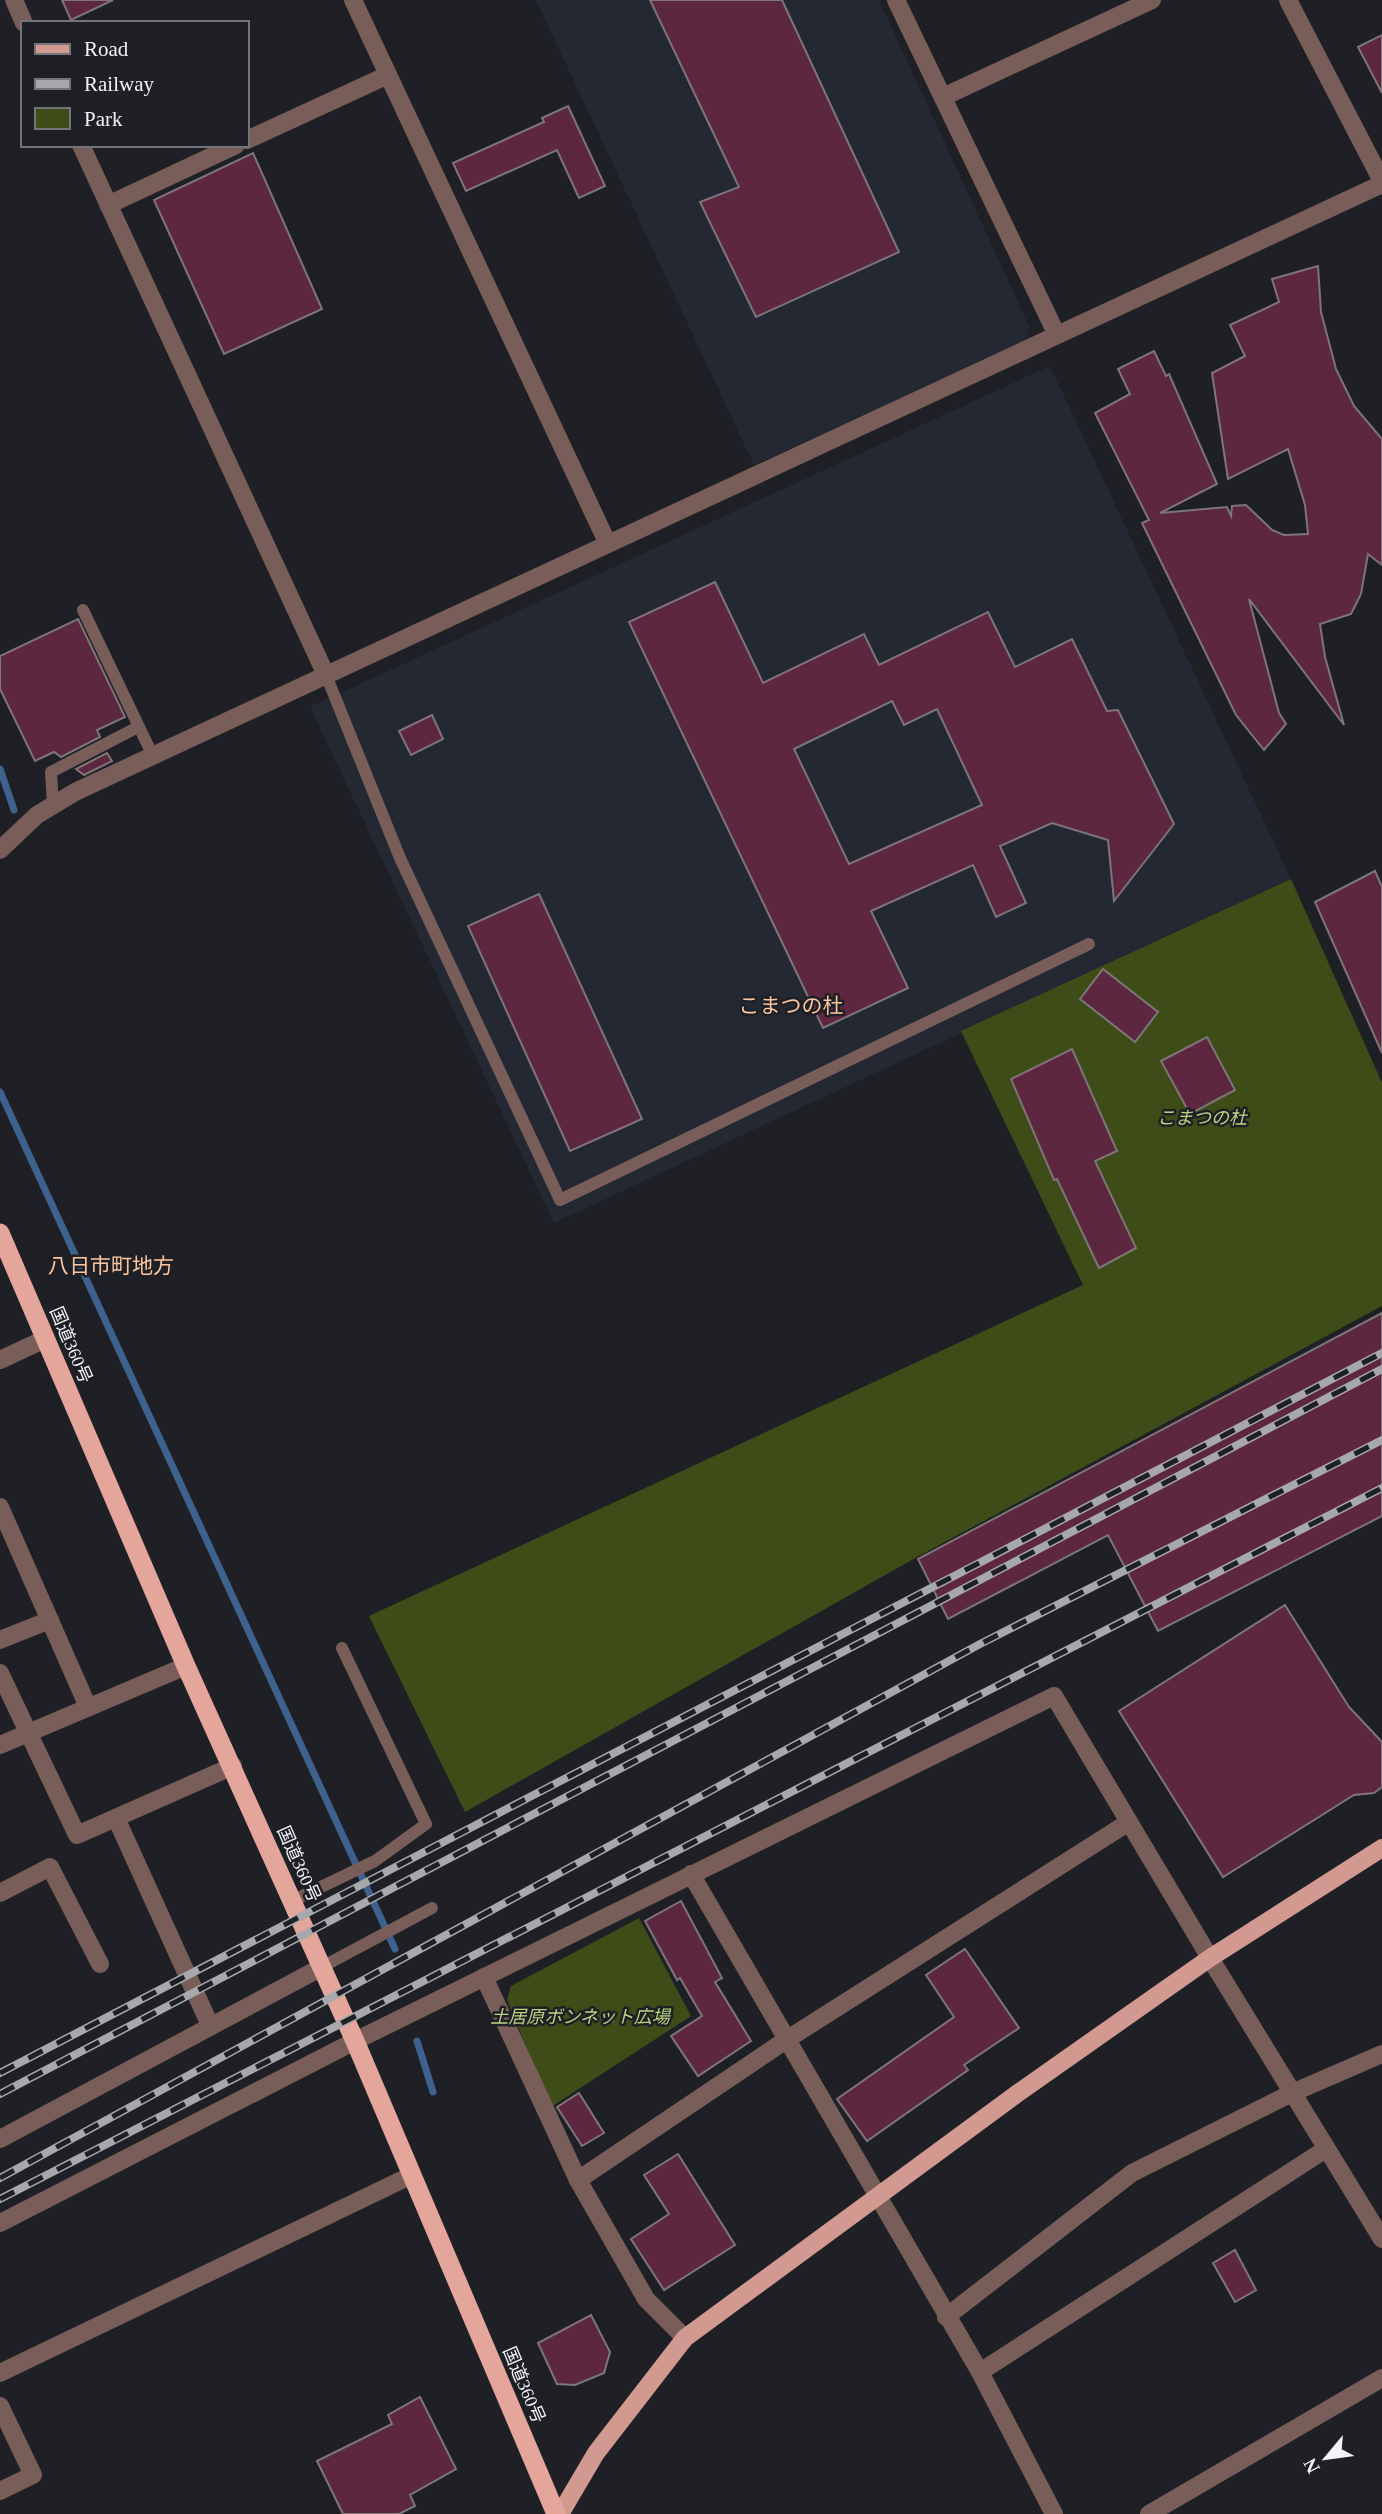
<svg xmlns="http://www.w3.org/2000/svg" width="1382" height="2514" viewBox="0 0 1382 2514" font-family="'Times New Roman','Noto Sans JP',serif">
<style>
.built{fill:#232833}
.green{fill:#3e4d18}
.lines{fill:none;stroke-linecap:round;stroke-linejoin:round}
.stream{stroke:#3e628e;stroke-width:7}
.building{fill:#5c273f;stroke:#7d7577;stroke-width:2;fill-rule:evenodd}
.path{stroke:#83858a;stroke-width:4.5;stroke-dasharray:5 5;stroke-linecap:butt}
.service{stroke:#785d58;stroke-width:12}
.minor{stroke:#785d58;stroke-width:18}
.tertiary{stroke:#785d58;stroke-width:18}
.primary{stroke:#d29990;stroke-width:18}
.trunk{stroke:#e4a59b;stroke-width:19}
.rail-casing{stroke:#a6a8ac;stroke-width:8}
.rail{stroke:#1e2026;stroke-width:5;stroke-dasharray:16;stroke-linecap:butt}
.labels{text-anchor:middle;dominant-baseline:central;stroke-width:5;stroke-linejoin:round;paint-order:stroke}
.park-label{font-size:18px;font-style:italic;fill:#b8d37f;stroke:#1e2026}
.street-label{font-size:18px;fill:#f2f4f7;stroke:#1e2026}
.quarter-label{font-size:21px;fill:#fbc59f;stroke:#1e2026}
</style>
<rect width="100%" height="100%" fill="#1e2026"/>
<g class="built">
<polygon points="536,0 879,0 1030,328 1026,341 754,465"/>
<polygon points="1050,366 1291,879 554,1223 310,707"/>
</g>
<g class="green">
<polygon points="1291,879 1382,1083 1382,1306 917,1557 465,1812 369,1616 1083,1285 961,1031"/>
<polygon points="639,1918 691,2016 551,2107 507,2000 511,1986"/>
</g>
<g class="lines">
<g class="stream">
<polyline points="0,769 14,810"/>
<polyline points="0,1092 395,1949"/>
<polyline points="417,2041 433,2092"/>
</g>
</g>
<g class="building">
<polygon points="62,0 113,0 71,20"/>
<polygon points="650,0 782,0 899,252 756,317 700,202 739,187"/>
<polygon points="1382,35 1382,93 1358,47"/>
<polygon points="568,106 605,186 579,198 557,150 466,191 453,163 544,122 542,118"/>
<polygon points="253,153 322,309 224,354 154,200"/>
<polygon points="1318,266 1321,312 1336,369 1354,406 1382,439 1382,565 1368,554 1361,594 1351,614 1320,624 1325,657 1344,725 1249,599 1279,713 1286,724 1264,750 1236,715 1142,523 1149,520 1095,413 1130,394 1118,369 1154,351 1166,376 1169,374 1217,484 1160,513 1227,507 1231,516 1232,506 1246,505 1272,530 1284,535 1308,534 1305,505 1288,449 1228,479 1212,373 1245,356 1230,325 1279,302 1272,279"/>
<path d="M 715,582 L 763,683 L 864,634 L 879,665 L 988,612 L 1015,667 L 1072,639 L 1107,711 L 1118,710 L 1174,824 L 1114,901 L 1108,840 L 1052,823 L 1000,846 L 1026,903 L 996,917 L 973,865 L 871,911 L 908,988 L 823,1028 L 629,622 ZM 892,701 L 904,725 L 937,709 L 982,805 L 849,864 L 794,749 Z"/>
<polygon points="78,619 125,717 97,730 100,737 61,757 54,752 35,761 0,689 0,656"/>
<polygon points="432,715 443,739 411,755 399,731"/>
<polygon points="107,753 112,761 84,775 76,769"/>
<polygon points="1375,871 1382,887 1382,1053 1315,902"/>
<polygon points="539,894 642,1119 570,1151 468,926"/>
<polygon points="1103,969 1158,1012 1135,1042 1080,999"/>
<polygon points="1207,1037 1235,1090 1190,1114 1161,1061"/>
<polygon points="1072,1049 1117,1151 1095,1161 1136,1248 1099,1268 1057,1179 1054,1180 1011,1079"/>
<polygon points="1382,1313 1382,1516 1158,1631 1108,1535 948,1619 918,1559"/>
<polygon points="1285,1605 1349,1707 1382,1742 1382,1787 1374,1793 1354,1795 1223,1877 1119,1711"/>
<polygon points="681,1901 722,1978 715,1982 751,2041 698,2076 671,2036 702,2016 680,1978 677,1980 645,1921"/>
<polygon points="965,1949 1019,2028 964,2065 968,2070 867,2141 837,2099 954,2017 926,1975"/>
<polygon points="579,2093 604,2133 582,2146 557,2107"/>
<polygon points="678,2154 735,2245 664,2290 631,2239 669,2214 644,2175"/>
<polygon points="1235,2250 1256,2290 1235,2302 1213,2263"/>
<polygon points="591,2315 610,2352 604,2373 575,2385 557,2384 538,2343"/>
<polygon points="420,2397 456,2469 410,2495 415,2506 399,2514 343,2514 317,2461 392,2424 388,2415"/>
</g>
<g class="lines">
<polyline class="path" points="612,2020 614,2020"/>
<g class="service">
<polyline points="83,610 153,756"/>
<polyline points="326,675 400,858 560,1200 1089,944"/>
<polyline points="53,806 51,772 138,727"/>
<polyline points="292,1901 375,1861 426,1824 342,1648"/>
<polyline points="322,1967 432,1908"/>
</g>
<g class="minor">
<polyline points="14,0 24,23"/>
<polyline points="353,0 607,542"/>
<polyline points="896,0 1056,333"/>
<polyline points="943,97 1152,0"/>
<polyline points="247,140 388,75"/>
<polyline points="81,145 326,675"/>
<polyline points="108,205 236,145"/>
<polyline points="0,850 37,815 75,792 1382,184"/>
<polyline points="0,1360 45,1339"/>
<polyline points="0,1507 88,1707"/>
<polyline points="0,1640 50,1620"/>
<polyline points="0,1673 77,1835 233,1766"/>
<polyline points="0,1745 186,1666"/>
<polyline points="116,1818 210,2025"/>
<polyline points="691,1874 980,2372 1054,2514"/>
<polyline points="0,1893 50,1867 100,1964"/>
<polyline points="1210,1958 1382,2239"/>
<polyline points="484,1977 578,2180 646,2299 685,2338"/>
<polyline points="0,2139 322,1967"/>
<polyline points="578,2180 786,2040 1129,1822"/>
<polyline points="946,2317 1132,2173 1292,2093 1382,2054"/>
<polyline points="980,2372 1326,2149"/>
<polyline points="0,2373 412,2175"/>
<polyline points="0,2406 33,2475 0,2491"/>
<polyline points="1149,2514 1382,2378"/>
</g>
<g class="tertiary">
<polyline points="1288,0 1382,181"/>
<polyline points="0,2223 355,2041 1054,1696 1210,1958"/>
</g>
<polyline class="primary" points="560,2514 596,2453 685,2338 1018,2093 1210,1958 1382,1848"/>
<polyline class="trunk" points="0,1233 186,1666 355,2041 556,2514"/>
<g class="rail-casing">
<g id="rail">
<polyline points="0,2073 1382,1353"/>
<polyline points="0,2094 1382,1369"/>
<polyline points="0,2178 980,1644 1382,1440"/>
<polyline points="0,2199 1382,1488"/>
</g>
</g>
<use href="#rail" class="rail"/>
</g>
<g class="labels">
<g class="park-label">
<text x="1202" y="1118">こまつの杜</text>
<text x="580" y="2017">土居原ボンネット広場</text>
</g>
<g class="street-label">
<text transform="translate(71 1345) rotate(67)">国道360号</text>
<text transform="translate(299 1864) rotate(66)">国道360号</text>
<text transform="translate(524 2385) rotate(67)">国道360号</text>
</g>
<g class="quarter-label">
<text x="791" y="1006">こまつの杜</text>
<text x="111" y="1266">八日市町地方</text>
</g>
</g>
<rect x="21" y="21" width="228" height="126" fill="#1e2026" stroke="#73757a" stroke-width="2"/>
<rect x="35" y="44" width="35" height="10" fill="#d29990" stroke="#73757a" stroke-width="2"/>
<text x="84" y="56" font-size="21" fill="#f2f4f7">Road</text>
<rect x="35" y="79" width="35" height="10" fill="#a6a8ac" stroke="#73757a" stroke-width="2"/>
<text x="84" y="91" font-size="21" fill="#f2f4f7">Railway</text>
<rect x="35" y="108" width="35" height="21" fill="#3e4d18" stroke="#73757a" stroke-width="2"/>
<text x="84" y="126" font-size="21" fill="#f2f4f7">Park</text>
<g transform="translate(1326 2458) rotate(241)" stroke="#1e2026" stroke-width="5" paint-order="stroke">
<path d="M0-5L12 26L0 18L-12 26Z" fill="#f2f4f7"/>
<text y="-10" font-size="19" font-weight="bold" text-anchor="middle" fill="#f2f4f7">N</text>
</g>
</svg>
